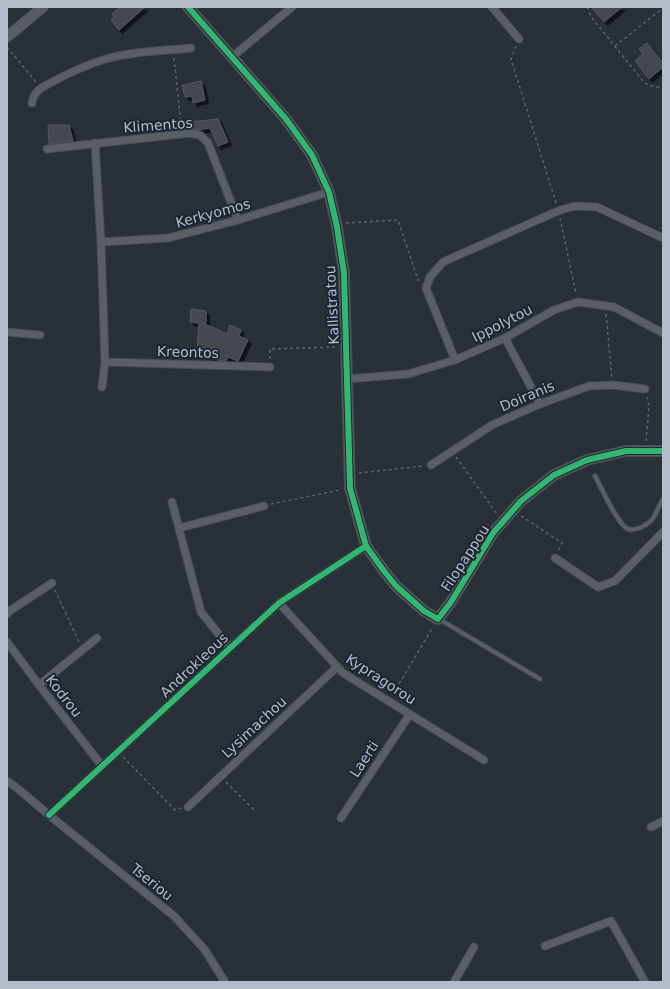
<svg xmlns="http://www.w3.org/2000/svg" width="670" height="989" viewBox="0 0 670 989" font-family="'DejaVu Sans',sans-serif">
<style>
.building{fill:#444950;stroke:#52575f;filter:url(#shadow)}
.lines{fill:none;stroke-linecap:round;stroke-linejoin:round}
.lane-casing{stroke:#484c53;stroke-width:5.5}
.street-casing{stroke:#484c53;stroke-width:9}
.secondary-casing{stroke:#484c53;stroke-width:12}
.path{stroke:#5d636a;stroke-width:1.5;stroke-dasharray:3 3;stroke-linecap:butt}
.lane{stroke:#5a5e66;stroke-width:3.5}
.street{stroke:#5a5e66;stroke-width:7}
.secondary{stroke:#595d64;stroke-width:10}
.cycleway-casing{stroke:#1d2633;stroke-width:8}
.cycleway{stroke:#33b770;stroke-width:6}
.labels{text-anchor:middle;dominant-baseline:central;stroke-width:4;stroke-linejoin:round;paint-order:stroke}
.street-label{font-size:14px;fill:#b4bcc9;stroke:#1d2633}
</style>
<defs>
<filter id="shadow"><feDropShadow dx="3.5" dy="3.5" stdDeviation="0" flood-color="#0009"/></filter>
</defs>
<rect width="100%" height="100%" fill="#2a3038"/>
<g class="building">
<polygon points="120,7 145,7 119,30 111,20 114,17 112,14"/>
<polygon points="591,7 622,7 604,22"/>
<polygon points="647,43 663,63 663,67 649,79 635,61 643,54 639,49"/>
<polygon points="201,81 205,100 193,103 192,96 185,97 182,85"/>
<polygon points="218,119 228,142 218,146 210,128 198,130 191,128 189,122"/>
<polygon points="48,125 69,125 73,141 49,144"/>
<polygon points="191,309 206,311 206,323 203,323 227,334 230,325 241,330 239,336 248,340 238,361 228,357 226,361 218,360 210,357 213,351 197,351 199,323 190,322"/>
</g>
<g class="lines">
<g class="lane-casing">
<g id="lane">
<path d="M 595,476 C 601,487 618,525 628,529 C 636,531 645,526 651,521 C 657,514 658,506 663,499"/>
<polyline points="439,619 540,679"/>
</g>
</g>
<g class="street-casing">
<g id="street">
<polyline points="492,7 519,39"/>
<polyline points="232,57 292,7"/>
<path d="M 32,103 C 34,90 43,87 54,81 C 71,72 88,64 106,59 C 133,51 163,51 191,48"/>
<polyline points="95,143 101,242 105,362 102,387"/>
<polyline points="47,149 190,133 200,135 208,143 238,220"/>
<polyline points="101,242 168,238 238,220 329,192"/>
<polyline points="7,332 40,335"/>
<polyline points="505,338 540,404"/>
<polyline points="455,360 426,288 430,277 443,262 558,211 574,206 597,207 663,238"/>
<polyline points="105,362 270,367"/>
<polyline points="347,379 408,374 455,360 505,338 554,310 578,302 614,307 663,333"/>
<polyline points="431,465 492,425 540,404 589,386 613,385 645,389"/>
<polyline points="172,502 201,612 230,648"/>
<polyline points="179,528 264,506"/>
<polyline points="555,558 598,587 615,581 663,532"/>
<polyline points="279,603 343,673 484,760"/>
<polyline points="7,614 11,610 52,583"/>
<polyline points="7,642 39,685 102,766"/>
<polyline points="39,685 97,638"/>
<polyline points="7,781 17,788 49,815 174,916 205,950 225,982"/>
<polyline points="188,807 337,667"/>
<polyline points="49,815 279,603 366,546"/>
<polyline points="341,818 410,714"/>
<polyline points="651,827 663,821"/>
<polyline points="545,946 611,921 645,982"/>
<polyline points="454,982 474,947"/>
</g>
</g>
<g class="secondary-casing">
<g id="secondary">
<polyline points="188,7 286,119 312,155 329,192 337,227 344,273 350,488 366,546 384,571 396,586 424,611 438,619 451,602 493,533 521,501 554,475 587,460 626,451 663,451"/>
<polyline points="7,37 43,7"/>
</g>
</g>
<g class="path">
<polyline points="587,7 592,18 643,81 648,85 663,88"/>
<polyline points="516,46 511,59 556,203"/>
<polyline points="615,46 663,8"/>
<polyline points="7,47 36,82"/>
<polyline points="174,58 181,125"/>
<polyline points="560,218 576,294"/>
<polyline points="346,223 398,220 418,280 421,281"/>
<polyline points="606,314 612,378"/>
<polyline points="270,359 270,349 336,347"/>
<polyline points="646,441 649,406 647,397"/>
<polyline points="456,457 497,514"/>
<polyline points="359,473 423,466"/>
<polyline points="271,504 340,490"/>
<polyline points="521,516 562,543 558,551"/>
<polyline points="55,590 79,642"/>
<polyline points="393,694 433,627"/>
<polyline points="123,757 175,810 181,808"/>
<polyline points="226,782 256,812"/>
</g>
<use href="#lane" class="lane"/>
<use href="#street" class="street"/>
<use href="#secondary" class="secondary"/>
<g class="cycleway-casing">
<g id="cycleway">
<polyline points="188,7 286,119 312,155 329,192 337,227 344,273 350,488 366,546 384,571 396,586 424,611 438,619 451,602 493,533 521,501 554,475 587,460 626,451 663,451"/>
<polyline points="49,815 279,603 366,546"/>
</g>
</g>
<use href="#cycleway" class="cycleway"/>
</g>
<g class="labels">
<g class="street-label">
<text transform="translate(158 125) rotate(-4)">Klimentos</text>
<text transform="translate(213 213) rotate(-15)">Kerkyomos</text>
<text transform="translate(332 305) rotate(-93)">Kallistratou</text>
<text transform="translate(502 323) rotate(-27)">Ippolytou</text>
<text transform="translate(188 352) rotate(2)">Kreontos</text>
<text transform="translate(527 396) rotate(-23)">Doiranis</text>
<text transform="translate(465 558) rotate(-57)">Filopappou</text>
<text transform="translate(194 665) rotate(-43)">Androkleous</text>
<text transform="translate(381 679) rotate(33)">Kypragorou</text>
<text transform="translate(64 696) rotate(52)">Kodrou</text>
<text transform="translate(254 727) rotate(-43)">Lysimachou</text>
<text transform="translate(364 759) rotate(-57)">Laerti</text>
<text transform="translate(152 882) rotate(39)">Tseriou</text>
</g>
</g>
<rect width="670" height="989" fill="none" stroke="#b4bcc9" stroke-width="16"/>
</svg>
